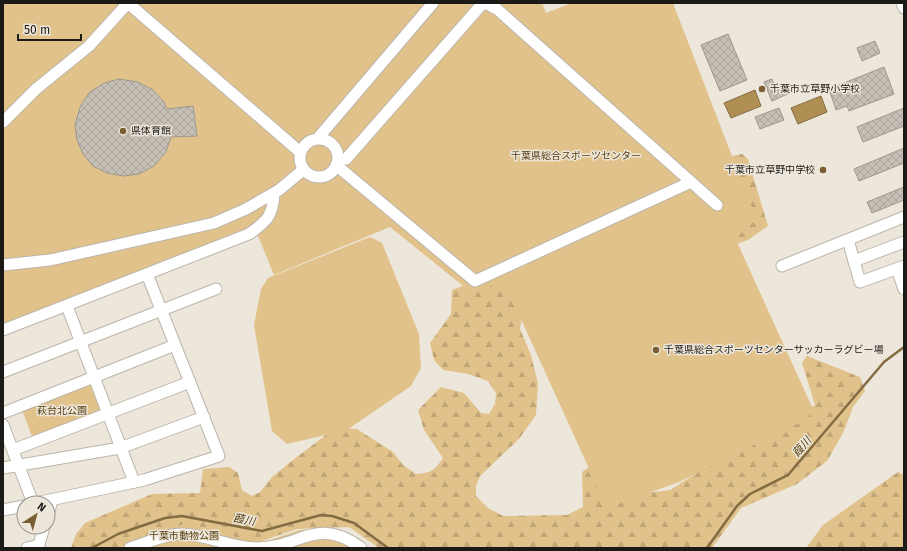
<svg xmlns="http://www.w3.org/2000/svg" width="907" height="551" viewBox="0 0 907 551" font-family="'Fira Sans','Noto Sans JP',sans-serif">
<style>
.forest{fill:url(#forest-firs)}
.park{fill:#e1c28b}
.water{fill:#b08f55;stroke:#846c42}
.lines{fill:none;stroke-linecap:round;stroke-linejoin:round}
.stream{stroke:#846c42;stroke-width:2.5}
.building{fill:url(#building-cross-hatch);stroke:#9d978d}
.minor-casing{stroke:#bbb5aa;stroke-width:13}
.minor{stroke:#fff;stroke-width:11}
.poi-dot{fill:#785e30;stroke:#ede6db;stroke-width:1.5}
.labels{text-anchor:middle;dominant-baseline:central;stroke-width:3;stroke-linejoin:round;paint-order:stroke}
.poi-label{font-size:10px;fill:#1c1a16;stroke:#ede6db;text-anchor:start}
.park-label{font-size:10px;fill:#543c0c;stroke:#ede6db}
.water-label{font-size:11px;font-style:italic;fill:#503807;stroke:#ede6db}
</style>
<defs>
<pattern id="forest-firs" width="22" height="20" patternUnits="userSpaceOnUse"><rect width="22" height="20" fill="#e1c28b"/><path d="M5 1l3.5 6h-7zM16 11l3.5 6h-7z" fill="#c0a677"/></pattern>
<pattern id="building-cross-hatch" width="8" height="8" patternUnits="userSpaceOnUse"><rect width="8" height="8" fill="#c6bfb5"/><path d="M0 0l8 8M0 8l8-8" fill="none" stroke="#aaa49b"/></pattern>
</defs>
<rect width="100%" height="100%" fill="#ede6db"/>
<g class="forest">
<path d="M 742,154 L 748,159 L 768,226 L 748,240 L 728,247 L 525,299 L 520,329 L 531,355 L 538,384 L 536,415 L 519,439 L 480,476 L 476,486 L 476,496 L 488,508 L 503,516 L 567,515 L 583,507 L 582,472 L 591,466 L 610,497 L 670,490 L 724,456 L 815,405 L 802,363 L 807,356 L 860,377 L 865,391 L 853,407 L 843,433 L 827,461 L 797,484 L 741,508 L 712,548 L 379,548 L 349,527 L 297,529 L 253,544 L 71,548 L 76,534 L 85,523 L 152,494 L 200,493 L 203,469 L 229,467 L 238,473 L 242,490 L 252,496 L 260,492 L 272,477 L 289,463 L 335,428 L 357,429 L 393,452 L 403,465 L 416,474 C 431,473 435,470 443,458 L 424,430 L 418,410 L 441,387 L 464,393 L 481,413 L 489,414 L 495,404 L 496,393 L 488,381 L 468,374 L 443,370 L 434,360 L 430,343 L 451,314 L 452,290 L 472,282 L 727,157 Z"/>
<polygon points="898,472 904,475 904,548 806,548 823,525"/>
</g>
<g class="park">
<polygon points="3,3 542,3 546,13 572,3 673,3 757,221 732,231 813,409 807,419 679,482 607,508 504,282 472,293 390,227 274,275 258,236 245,229 3,324"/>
<polygon points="370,237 382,243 419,334 421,368 411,386 347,430 287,444 272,431 254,325 261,289 268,278"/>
<polygon points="91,383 102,412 33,439 22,410"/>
<polygon points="183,524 261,543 300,530 339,529 369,548 124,548 144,538"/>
</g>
<g class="water">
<polygon points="755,90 761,106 731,118 724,103"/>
<polygon points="821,96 827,112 798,124 791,108"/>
</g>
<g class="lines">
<g class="stream">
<polyline points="92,548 118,534 165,518 182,516 262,531 321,515 332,516 354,523 388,548"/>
<polyline points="707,548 737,506 750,494 788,475 884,362 904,347"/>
</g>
</g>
<g class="building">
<polygon points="728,34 747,80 720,91 701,45"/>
<polygon points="875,41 880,53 862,61 857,48"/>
<polygon points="884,67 894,94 849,111 847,106 836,110 829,89"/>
<polygon points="119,79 138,82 153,90 164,102 167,109 193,106 197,136 171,137 166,152 154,166 139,174 123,176 107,173 93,166 83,154 77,140 75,125 80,107 89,93 104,83"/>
<polygon points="772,79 776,90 789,84 792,92 772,101 764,82"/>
<polygon points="779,108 784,120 760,129 755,117"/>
<polygon points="904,108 904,126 863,142 857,127"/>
<polygon points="904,148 904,163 859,181 854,169"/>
<polygon points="904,187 904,200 872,213 867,202"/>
</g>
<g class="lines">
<g class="minor-casing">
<g id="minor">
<polyline points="128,3 300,152"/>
<polyline points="485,3 497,9 717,205"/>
<polyline points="902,3 904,8"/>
<polyline points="3,122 36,89 89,46 128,3"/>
<polyline points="318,138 433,3"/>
<circle cx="319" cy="158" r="19"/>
<polyline points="338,160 346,159 483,3"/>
<polyline points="336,165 475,281 691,182"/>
<polyline points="848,240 860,282 904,266"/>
<polyline points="854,261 904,242"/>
<polyline points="3,265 50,260 214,223 246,209 279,190 303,170"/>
<polyline points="782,266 904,217"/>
<polyline points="897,269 904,289"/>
<polyline points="67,306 134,482"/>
<path d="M 3,330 L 249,234 C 267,221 273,216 274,193"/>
<polyline points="3,372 216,289"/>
<polyline points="3,413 175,345"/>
<polyline points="3,425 33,503"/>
<polyline points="13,450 190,382"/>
<polyline points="3,468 120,448 204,417"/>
<polyline points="36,503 144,480 219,456 147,274"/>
<polyline points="3,510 24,506"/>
<polyline points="48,515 52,500"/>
<polyline points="27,548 39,546"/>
<polyline points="38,548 44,527"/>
<path d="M 130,548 C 146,543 165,534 183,534 C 208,535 232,548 257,548 C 300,548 317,515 361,548"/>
</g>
</g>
<use href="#minor" class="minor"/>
</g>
<g class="poi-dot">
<circle cx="762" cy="89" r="4"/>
<circle cx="123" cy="131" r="4"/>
<circle cx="823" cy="170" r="4"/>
<circle cx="656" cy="350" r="4"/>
</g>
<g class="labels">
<g class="poi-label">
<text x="770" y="89">千葉市立草野小学校</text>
<text x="131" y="131">県体育館</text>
<text x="815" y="170" text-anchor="end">千葉市立草野中学校</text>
<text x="664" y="350">千葉県総合スポーツセンターサッカーラグビー場</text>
</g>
<g class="park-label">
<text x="576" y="156">千葉県総合スポーツセンター</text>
<text x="62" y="411">萩台北公園</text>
<text x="184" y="536">千葉市動物公園</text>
</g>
<g class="water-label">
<text transform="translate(802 447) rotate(-50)">葭川</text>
<text transform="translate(244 520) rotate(10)">葭川</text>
</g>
</g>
<rect width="907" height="551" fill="none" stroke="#1c1a16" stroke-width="8"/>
<g transform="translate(36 515) rotate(36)"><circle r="19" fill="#ede6db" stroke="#99948c"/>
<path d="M0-3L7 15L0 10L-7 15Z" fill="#785e30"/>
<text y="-6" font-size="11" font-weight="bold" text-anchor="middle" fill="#1c1a16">N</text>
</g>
<path d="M18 34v6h63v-6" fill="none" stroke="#1c1a16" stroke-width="2"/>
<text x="24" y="34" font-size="12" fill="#1c1a16" stroke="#ede6db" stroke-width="3" paint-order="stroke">50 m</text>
</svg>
